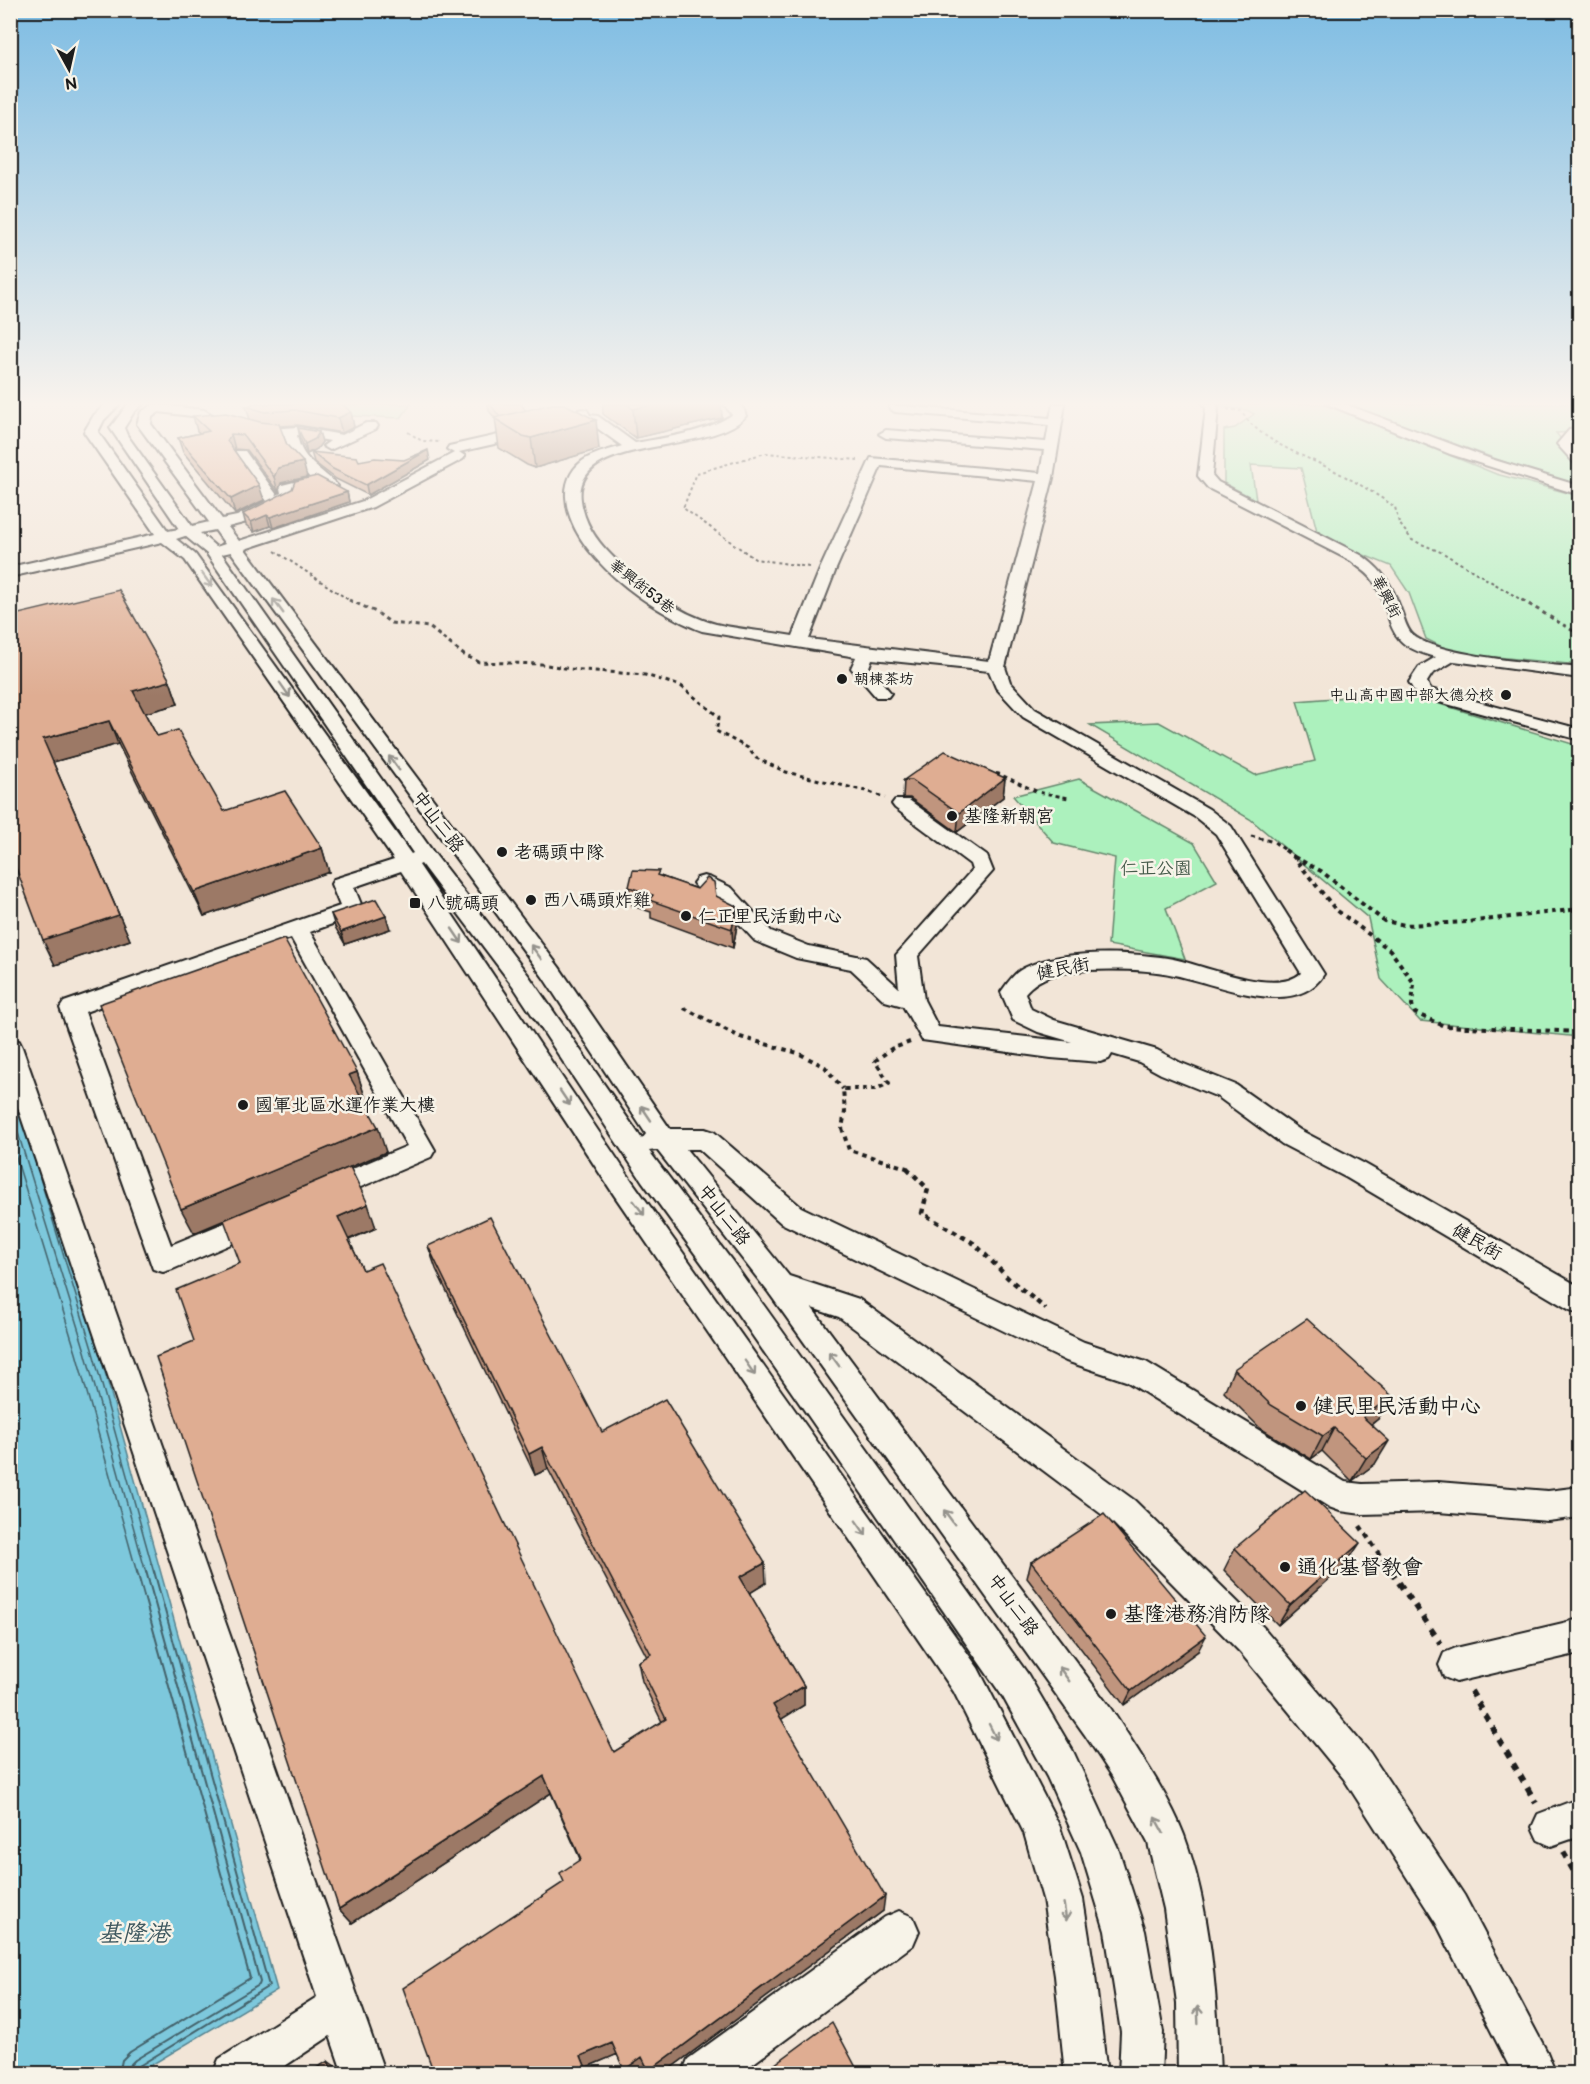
<svg xmlns="http://www.w3.org/2000/svg" width="1590" height="2084" viewBox="0 0 1590 2084" font-family="'Balsamiq Sans','LXGW WenKai TC',sans-serif">
<style>
.green{fill:#acf1bd;stroke:#64866c;stroke-width:1.5}
.water{fill:#7dc8dc;stroke:#56838f;stroke-width:1.5}
.lines{fill:none;stroke-linecap:round;stroke-linejoin:round}
.shore-far1{stroke:#436169;stroke-width:1.5}
.shore{stroke:#436169;stroke-width:2}
.minor-casing{stroke:#1c1c1c;stroke-width:4}
.path-far4{stroke:#1c1c1c;stroke-width:2;stroke-dasharray:3 3;stroke-linecap:butt}
.path-far3{stroke:#1c1c1c;stroke-width:3;stroke-dasharray:4 4;stroke-linecap:butt}
.path-far2{stroke:#1c1c1c;stroke-width:4;stroke-dasharray:4.5 4.5;stroke-linecap:butt}
.path-far1{stroke:#1c1c1c;stroke-width:4.5;stroke-dasharray:5 5;stroke-linecap:butt}
.path{stroke:#1c1c1c;stroke-width:6;stroke-dasharray:7 7;stroke-linecap:butt}
.minor{fill:#f7f3e8;fill-rule:evenodd}
.wall{fill:#c0957e;stroke:#1c1c1c;stroke-width:1.5}
.shaded-wall{fill:#9c7966;stroke:#1c1c1c;stroke-width:1.5}
.building{fill:#dfad92;stroke:#1c1c1c;stroke-width:1.5}
.oneway{stroke:#94928c}
.poi-dot{fill:#1c1c1c;stroke:#f7f3e8;stroke-width:2}
.labels{text-anchor:middle;dominant-baseline:central;stroke-width:5;stroke-linejoin:round;paint-order:stroke}
.far-street-label{font-size:15px;fill:#1c1c1c;stroke:#f7f3e8}
.far-poi-label{font-size:15px;fill:#1c1c1c;stroke:#f7f3e8;text-anchor:start}
.poi-label{font-size:18px;fill:#1c1c1c;stroke:#f7f3e8;text-anchor:start}
.street-label{font-size:18px;fill:#1c1c1c;stroke:#f7f3e8}
.park-label{font-size:18px;fill:#475c4c;stroke:#f7f3e8}
.near-poi-label{font-size:21px;fill:#1c1c1c;stroke:#f7f3e8;text-anchor:start}
.near-water-label{font-size:24px;font-style:italic;fill:#3e585f;stroke:#f7f3e8}
</style>
<rect width="100%" height="100%" fill="#f2e5d7"/>
<filter id="ink" filterUnits="userSpaceOnUse"><feTurbulence type="fractalNoise" baseFrequency=".0167" numOctaves="2"/><feDisplacementMap in="SourceGraphic" scale="12" xChannelSelector="R" yChannelSelector="G"/><feConvolveMatrix kernelMatrix="1 2 1 2 8 2 1 2 1" color-interpolation-filters="sRGB"/></filter>
<g filter="url(#ink)">
<g class="green">
<polygon points="329,404 338,405 411,404 401,418 277,413"/>
<polygon points="1218,404 1323,404 1496,474 1579,496 1579,665 1454,653 1426,639 1409,593 1391,566 1349,549 1317,531 1301,468 1251,465 1256,500 1224,483 1224,430 1235,428 1254,414 1247,410 1222,407"/>
<polygon points="1345,404 1579,404 1579,432 1556,433 1579,461 1579,486 1524,469"/>
<polygon points="1410,692 1443,705 1579,746 1579,1037 1420,1021 1381,979 1368,918 1250,819 1090,725 1159,722 1255,775 1315,761 1297,701"/>
<polygon points="1079,779 1194,843 1217,881 1166,908 1185,959 1108,945 1115,858 1054,843 1013,796"/>
</g>
<polygon class="water" points="10,1061 98,1347 277,1990 138,2073 11,2073"/>
<g class="lines">
<g class="shore-far1">
<polyline points="10,1107 85,1351 146,1573"/>
<polyline points="10,1138 76,1353 137,1573"/>
<polyline points="40,1178 92,1349 154,1573"/>
</g>
<g class="shore">
<polyline points="119,2074 122,2060 130,2052 250,1978 137,1571"/>
<polyline points="128,2074 129,2066 135,2060 259,1985 260,1982 146,1571"/>
<polyline points="136,2074 139,2066 269,1986 154,1571"/>
</g>
<g class="minor-casing">
<g id="minor">
<path d="M 106,404 L 120,404 L 104,420 L 98,432 L 168,531 L 179,529 L 110,428 L 128,404 L 143,404 L 134,412 L 124,428 L 127,435 L 192,526 L 209,522 L 137,424 L 141,412 L 154,404 L 204,410 L 216,417 L 226,415 L 269,429 L 298,427 L 342,435 L 366,423 L 376,423 L 378,426 L 376,429 L 330,450 L 323,446 L 330,441 L 297,435 C 302,463 322,468 338,486 L 331,490 L 318,484 L 295,490 L 296,495 L 294,498 L 247,522 L 228,527 L 239,541 L 363,501 L 454,453 L 447,449 L 449,446 L 529,428 L 534,429 L 536,432 L 534,435 L 459,452 L 465,456 L 463,459 L 373,507 L 245,549 L 559,967 L 670,1129 L 705,1129 L 714,1132 L 801,1207 L 1084,1342 L 1146,1362 L 1345,1482 L 1362,1484 L 1438,1482 L 1548,1491 L 1580,1487 L 1580,1517 L 1548,1521 L 1438,1512 L 1362,1514 L 1340,1511 L 1329,1507 L 1126,1381 L 1066,1361 L 781,1223 L 699,1149 L 686,1149 L 789,1276 L 859,1299 L 1134,1500 L 1264,1628 L 1370,1753 L 1464,1895 L 1547,2052 L 1553,2067 L 1550,2074 L 1513,2074 L 1436,1923 L 1344,1779 L 1240,1652 L 1112,1522 L 839,1317 L 812,1308 L 1111,1709 C 1135,1746 1169,1795 1184,1835 C 1211,1909 1217,1996 1220,2074 L 1178,2074 L 1177,2003 L 1164,1909 L 1148,1843 L 1112,1776 L 1085,1735 L 769,1293 L 657,1150 L 649,1151 L 732,1261 L 1027,1673 L 1073,1751 L 1118,1848 L 1145,1931 L 1163,2032 L 1161,2074 L 1119,2074 L 1121,2032 L 1105,1931 L 1081,1852 L 1047,1777 L 1003,1697 L 712,1277 L 642,1181 L 513,986 L 421,864 L 419,865 L 632,1181 L 978,1668 L 1060,1827 L 1083,1899 L 1095,1976 L 1107,2074 L 1065,2074 L 1055,1976 L 1043,1899 L 1024,1833 L 954,1692 L 614,1195 L 401,871 L 354,887 L 363,909 L 360,914 L 310,932 L 435,1150 L 431,1157 L 335,1198 L 326,1201 L 317,1198 L 313,1191 L 317,1184 L 407,1146 L 291,938 L 85,1012 L 171,1245 L 258,1209 L 268,1212 L 272,1220 L 268,1228 L 173,1269 L 163,1272 L 153,1269 L 60,1008 L 64,1002 L 340,906 L 331,884 L 334,879 L 394,860 L 185,560 L 162,542 L 10,577 L 10,567 L 155,534 L 84,432 L 94,415 ZM 159,412 L 200,417 L 213,426 C 237,420 256,438 284,436 L 292,456 L 310,478 L 282,485 L 280,488 L 281,493 L 277,495 L 245,451 L 235,451 L 233,454 L 267,501 L 237,516 L 222,519 L 151,424 L 152,417 ZM 215,530 L 225,544 L 216,547 L 200,533 ZM 185,536 L 207,554 L 413,853 L 411,854 L 195,554 L 176,539 ZM 231,552 L 543,977 L 646,1134 L 642,1139 L 529,976 L 433,852 L 222,554 Z"/>
<path d="M 724,404 L 739,404 L 744,410 L 746,416 C 711,456 572,434 581,500 C 584,522 595,539 611,555 C 638,583 677,614 716,624 C 741,630 768,631 793,636 L 820,569 L 871,458 L 1040,473 L 1044,450 L 886,438 L 879,434 L 886,430 L 1046,442 L 1049,425 L 895,412 L 889,408 L 890,405 L 1050,418 L 1053,404 L 1065,404 L 1053,478 L 1005,667 L 1010,682 L 1035,709 L 1209,809 L 1231,826 L 1324,974 C 1295,1021 1216,983 1174,975 C 1146,969 1116,969 1087,970 C 1064,972 1041,974 1025,993 L 1031,1009 L 1054,1020 L 1157,1050 L 1179,1062 L 1236,1085 L 1300,1130 L 1365,1164 L 1580,1287 L 1580,1314 L 1570,1310 L 1347,1178 L 1282,1144 L 1218,1097 L 1161,1074 L 1139,1062 L 1112,1054 L 1109,1059 L 1100,1062 L 1051,1058 L 922,1040 L 903,1006 L 885,1001 L 851,969 L 796,958 L 755,941 L 716,898 L 697,888 L 693,883 L 697,878 L 704,876 L 711,878 L 732,888 L 771,931 L 809,946 L 866,958 L 899,988 L 896,955 L 972,870 L 970,864 L 895,808 L 892,804 L 895,800 L 909,800 L 987,856 L 993,871 L 918,956 L 924,1000 L 938,1027 L 1072,1042 L 1038,1032 L 1013,1020 L 1001,992 C 1006,985 1012,976 1019,971 C 1056,948 1131,952 1173,959 C 1204,965 1276,997 1301,973 L 1216,834 L 1195,817 L 1023,717 L 996,688 L 989,671 L 872,659 L 869,667 L 891,693 L 888,697 L 876,697 L 851,668 L 856,657 L 702,631 C 652,612 569,555 566,497 C 565,480 573,466 587,458 C 598,452 610,450 622,446 L 590,423 L 581,422 L 579,418 L 567,422 L 562,421 L 560,418 L 562,415 L 582,409 L 587,410 L 590,415 L 598,416 L 635,443 C 668,437 703,433 732,415 ZM 881,466 L 1038,481 L 989,661 L 809,639 L 836,569 Z"/>
<path d="M 1203,404 L 1216,404 L 1218,408 L 1212,475 L 1218,482 L 1361,555 C 1383,570 1392,585 1401,610 C 1404,617 1406,629 1413,635 C 1435,656 1545,664 1580,668 L 1580,678 L 1454,661 L 1432,674 L 1427,682 L 1430,689 L 1580,729 L 1580,740 L 1417,696 L 1409,682 L 1419,667 L 1436,657 C 1378,643 1398,618 1372,579 C 1367,572 1358,567 1351,561 L 1208,488 L 1198,476 L 1206,408 Z"/>
<polygon points="1327,404 1345,404 1491,459 1580,486 1580,495 1450,454"/>
<polygon points="1574,429 1580,430 1580,438 1571,444 1580,452 1580,465 1575,464 1557,444 1569,430"/>
<polygon points="10,1039 19,1041 22,1047 385,2074 343,2074 330,2036 273,2074 213,2074 219,2059 317,1997 10,1084"/>
<polygon points="1580,1619 1580,1653 1456,1682 1444,1677 1439,1665 1444,1653 1456,1648"/>
<polygon points="1580,1798 1580,1836 1551,1846 1538,1840 1532,1827 1538,1814"/>
<polygon points="899,1911 913,1917 919,1931 913,1945 739,2074 682,2074 688,2059 885,1917"/>
</g>
</g>
<g class="path-far4">
<path d="M 1227,409 L 1241,411 C 1260,442 1304,455 1335,471 C 1356,482 1376,494 1395,507 L 1399,523 L 1412,540 L 1443,553 L 1525,602"/>
<polyline points="408,432 422,441 439,442"/>
<polyline points="275,551 352,602"/>
<polyline points="809,567 755,559 683,508 697,473 765,453 858,460"/>
</g>
<g class="path-far3">
<polyline points="349,600 376,612 391,623 429,627 464,655 479,662 541,664 571,669 645,675 681,686 719,717 716,731 748,748 756,758 786,772 870,792 885,798"/>
<polyline points="1522,600 1580,635"/>
<polyline points="988,772 999,774 1038,792 1069,798"/>
<polyline points="1251,836 1274,842 1288,852"/>
</g>
<g class="path-far2">
<polyline points="1285,850 1293,856 1335,909 1390,950 1414,983 1412,1005 1415,1013 1444,1026 1580,1032"/>
<polyline points="1294,857 1321,871 1384,921 1405,925 1467,922 1580,909"/>
<polyline points="684,1008 740,1037 798,1053 825,1067 843,1089"/>
<polyline points="910,1042 891,1049 875,1061 889,1083 876,1089 843,1089 845,1112 842,1128 849,1150 910,1169"/>
</g>
<g class="path-far1">
<polyline points="907,1168 928,1189 922,1213 975,1244 1008,1278 1046,1309"/>
<polyline points="1360,1526 1392,1573"/>
</g>
<g class="path">
<polyline points="1391,1571 1441,1644"/>
<polyline points="1471,1691 1536,1803"/>
<polyline points="1563,1852 1580,1882"/>
</g>
<use href="#minor" class="minor"/>
</g>
<g class="wall">
<polygon points="488,404 521,404 526,411 599,449 535,468 527,465 499,448 495,418 489,411"/>
<polygon points="603,404 721,404 722,418 636,438 603,414"/>
<polygon points="246,406 351,412 354,427 342,433 298,425 279,426 287,445 307,477 281,483 278,492 247,450 235,449 234,450 264,500 235,514 183,452 178,438 200,433 197,431 193,416 250,420"/>
<polygon points="298,428 319,432 322,442 317,449 311,452 359,461 430,460 368,495 336,479 314,462 311,452 307,454 300,438"/>
<polygon points="347,492 349,502 273,528 270,526 254,532 246,525 243,514"/>
<polygon points="119,590 170,681 178,704 145,713 157,736 224,811 322,848 329,872 204,916 118,744 53,762 130,940 55,965 10,852"/>
<polygon points="1005,778 1003,797 957,832 910,798 903,798 904,780"/>
<polygon points="660,876 716,896 737,925 733,948 651,918 651,912 632,906 629,887"/>
<polygon points="331,914 390,929 345,944 335,927"/>
<polygon points="357,1072 365,1097 362,1098 386,1152 350,1167 376,1228 349,1240 363,1270 614,1752 662,1722 642,1681 638,1662 647,1657 548,1469 535,1475 436,1269 428,1246 602,1432 766,1583 749,1593 804,1686 804,1705 781,1719 883,1911 664,2073 650,2073 647,2067 639,2073 626,2073 617,2054 587,2067 590,2073 434,2073 580,1859 551,1793 352,1923 339,1909 194,1341 240,1263 316,1181 194,1233"/>
<polygon points="1234,1369 1378,1419 1371,1425 1375,1464 1352,1481 1322,1451 1311,1459 1260,1428 1224,1392"/>
<polygon points="1235,1548 1346,1564 1278,1625 1224,1570"/>
<polygon points="1031,1562 1198,1651 1124,1705 1027,1578"/>
</g>
<g class="shaded-wall">
<polygon points="655,404 721,404 722,418 636,438 633,409"/>
<polygon points="351,412 354,427 342,433 338,418"/>
<polygon points="596,420 599,449 535,468 531,438"/>
<polygon points="319,432 322,442 317,449 307,454 305,444"/>
<polygon points="231,434 235,449 231,455 227,441"/>
<polygon points="428,450 430,460 368,495 366,485"/>
<polygon points="303,462 307,477 281,483 278,492 274,477 278,468"/>
<polygon points="259,485 264,500 235,514 231,499"/>
<polygon points="347,492 349,502 273,528 270,517"/>
<polygon points="267,515 270,526 254,532 251,522"/>
<polygon points="170,681 178,704 142,714 133,691"/>
<polygon points="109,721 118,744 53,762 130,940 55,965 43,940 43,739"/>
<polygon points="1005,778 1003,797 957,832 959,813"/>
<polygon points="322,848 329,872 204,916 194,892"/>
<polygon points="736,906 737,925 733,948 732,929"/>
<polygon points="386,916 390,929 345,944 341,932"/>
<polygon points="357,1072 365,1097 357,1100 349,1075"/>
<polygon points="378,1127 386,1152 194,1233 181,1209"/>
<polygon points="368,1204 376,1228 347,1240 338,1217"/>
<polygon points="1392,1396 1378,1419 1350,1440 1363,1417"/>
<polygon points="1334,1428 1322,1451 1311,1459 1323,1436"/>
<polygon points="1389,1441 1375,1464 1352,1481 1366,1458"/>
<polygon points="542,1447 548,1469 535,1475 529,1454"/>
<polygon points="1360,1543 1346,1564 1278,1625 1290,1605"/>
<polygon points="765,1563 766,1583 742,1598 740,1577"/>
<polygon points="1206,1636 1198,1651 1124,1705 1131,1691"/>
<polygon points="804,1686 804,1705 774,1724 773,1705"/>
<polygon points="544,1776 551,1793 352,1923 339,1909"/>
<polygon points="885,1896 883,1911 664,2073 650,2073 649,2071"/>
<polygon points="612,2043 618,2054 587,2067 590,2073 588,2073 581,2056"/>
<polygon points="642,2057 647,2067 639,2073 626,2073 624,2070"/>
<polygon points="328,2061 339,2069 345,2073 339,2073 331,2068"/>
</g>
<g class="building">
<polygon points="253,404 342,404 351,412 338,418 295,410 265,412 246,406"/>
<polygon points="490,404 521,404 526,411 500,417"/>
<polygon points="552,404 565,404 596,420 531,438 523,436 494,418"/>
<polygon points="627,404 655,404 633,409"/>
<polygon points="226,413 260,422 279,424 287,445 303,462 278,468 274,477 243,435 231,434 227,441 259,485 231,499 178,438 209,431 193,416"/>
<polygon points="298,428 319,432 315,439 305,444"/>
<polygon points="428,450 366,485 333,469 311,452 357,457 359,461 375,458 404,460"/>
<polygon points="317,476 347,492 270,517 267,515 251,522 243,514 292,489 295,481"/>
<polygon points="119,590 170,681 133,691 157,736 178,730 224,811 285,791 322,848 194,892 109,721 43,739 119,915 43,940 10,852 10,616"/>
<polygon points="945,751 1005,778 959,813 912,780 904,780"/>
<polygon points="633,870 659,871 657,875 697,889 707,878 714,882 716,896 736,906 732,929 649,900 653,895 629,887"/>
<polygon points="376,899 386,916 341,932 331,914"/>
<polygon points="284,939 357,1072 349,1075 378,1127 181,1209 99,1004"/>
<polygon points="350,1167 368,1204 338,1217 363,1270 380,1263 614,1752 666,1719 638,1662 651,1654 542,1447 529,1454 428,1246 490,1217 602,1432 665,1399 765,1563 740,1577 804,1686 773,1705 885,1896 649,2071 642,2057 624,2070 612,2043 581,2056 588,2073 434,2073 403,1988 564,1882 560,1873 581,1859 544,1776 339,1909 156,1357 194,1341 176,1290 240,1263 224,1220"/>
<polygon points="1307,1319 1392,1396 1363,1417 1389,1441 1366,1458 1334,1428 1323,1436 1271,1405 1234,1369"/>
<polygon points="1305,1490 1360,1543 1290,1605 1235,1548"/>
<polygon points="1104,1514 1206,1636 1131,1691 1031,1562"/>
<polygon points="832,2022 859,2073 763,2073"/>
<polygon points="328,2061 331,2068 338,2068 339,2073 308,2073"/>
</g>
<defs><path id="oneway-shaft" d="M-6 0H5M1.5-3L5.5 0L1.5 3" fill="none" stroke-width="1.6" stroke-linecap="round" stroke-linejoin="round" transform="scale(1.5)"/></defs>
<g class="oneway">
<use href="#oneway-shaft" transform="translate(207 580) rotate(54)"/>
<use href="#oneway-shaft" transform="translate(278 606) rotate(-126)"/>
<use href="#oneway-shaft" transform="translate(285 690) rotate(55)"/>
<use href="#oneway-shaft" transform="translate(394 763) rotate(-126)"/>
<use href="#oneway-shaft" transform="translate(457 936) rotate(56)"/>
<use href="#oneway-shaft" transform="translate(536 952) rotate(-127)"/>
<use href="#oneway-shaft" transform="translate(565 1098) rotate(56)"/>
<use href="#oneway-shaft" transform="translate(646 1113) rotate(-124)"/>
<use href="#oneway-shaft" transform="translate(639 1208) rotate(53)"/>
<use href="#oneway-shaft" transform="translate(834 1359) rotate(-126)"/>
<use href="#oneway-shaft" transform="translate(750 1368) rotate(55)"/>
<use href="#oneway-shaft" transform="translate(949 1517) rotate(-126)"/>
<use href="#oneway-shaft" transform="translate(861 1528) rotate(55)"/>
<use href="#oneway-shaft" transform="translate(1064 1674) rotate(-126)"/>
<use href="#oneway-shaft" transform="translate(993 1732) rotate(63)"/>
<use href="#oneway-shaft" transform="translate(1159 1825) rotate(-119)"/>
<use href="#oneway-shaft" transform="translate(1065 1912) rotate(81)"/>
<use href="#oneway-shaft" transform="translate(1198 2015) rotate(-92)"/>
</g>
</g>
<linearGradient id="sky" x2="0" y2="1"><stop stop-color="#7dbce3"/><stop offset="0.58" stop-color="#f9f3ed"/><stop offset="1" stop-color="#f9f3ed" stop-opacity="0"/></linearGradient>
<rect width="1590" height="696" fill="url(#sky)"/>
<g class="poi-dot">
<circle cx="842" cy="679" r="6"/>
<circle cx="1506" cy="695" r="6"/>
<circle cx="952" cy="816" r="6"/>
<circle cx="502" cy="852" r="6"/>
<circle cx="531" cy="900" r="6"/>
<rect x="409" y="897" width="12" height="12" rx="3"/>
<circle cx="686" cy="916" r="6"/>
<circle cx="243" cy="1105" r="6"/>
<circle cx="1301" cy="1406" r="6"/>
<circle cx="1285" cy="1567" r="6"/>
<circle cx="1111" cy="1614" r="6"/>
</g>
<g class="labels">
<g class="far-street-label">
<text transform="translate(642 587) rotate(38)">華興街53巷</text>
<text transform="translate(1386 597) rotate(63)">華興街</text>
</g>
<g class="far-poi-label">
<text x="854" y="679">朝棟茶坊</text>
<text x="1494" y="695" text-anchor="end">中山高中國中部大德分校</text>
</g>
<g class="poi-label">
<text x="964" y="816">基隆新朝宮</text>
<text x="514" y="852">老碼頭中隊</text>
<text x="543" y="900">西八碼頭炸雞</text>
<text x="427" y="903">八號碼頭</text>
<text x="698" y="916">仁正里民活動中心</text>
<text x="255" y="1105">國軍北區水運作業大樓</text>
</g>
<g class="street-label">
<text transform="translate(438 822) rotate(53)">中山二路</text>
<text transform="translate(1063 969) rotate(-11)">健民街</text>
<text transform="translate(724 1215) rotate(52)">中山二路</text>
<text transform="translate(1477 1242) rotate(30)">健民街</text>
<text transform="translate(1013 1605) rotate(54)">中山二路</text>
</g>
<g class="park-label">
<text x="1156" y="868">仁正公園</text>
</g>
<g class="near-poi-label">
<text x="1313" y="1406">健民里民活動中心</text>
<text x="1297" y="1567">通化基督教會</text>
<text x="1123" y="1614">基隆港務消防隊</text>
</g>
<g class="near-water-label">
<text x="134" y="1933">基隆港</text>
</g>
</g>
<rect width="1590" height="2084" fill="none" stroke="#f7f3e8" stroke-width="36"/>
<rect x="18" y="18" width="1554" height="2048" fill="none" stroke="#1c1c1c" stroke-width="2" filter="url(#ink)"/>
<g transform="translate(69 69) rotate(172)" stroke="#f7f3e8" stroke-width="4.5" paint-order="stroke">
<path d="M0-4.5L10 22L0 15L-10 22Z" fill="#1c1c1c"/>
<text y="-9" font-size="16" font-weight="bold" text-anchor="middle" fill="#1c1c1c">N</text>
</g>
</svg>
